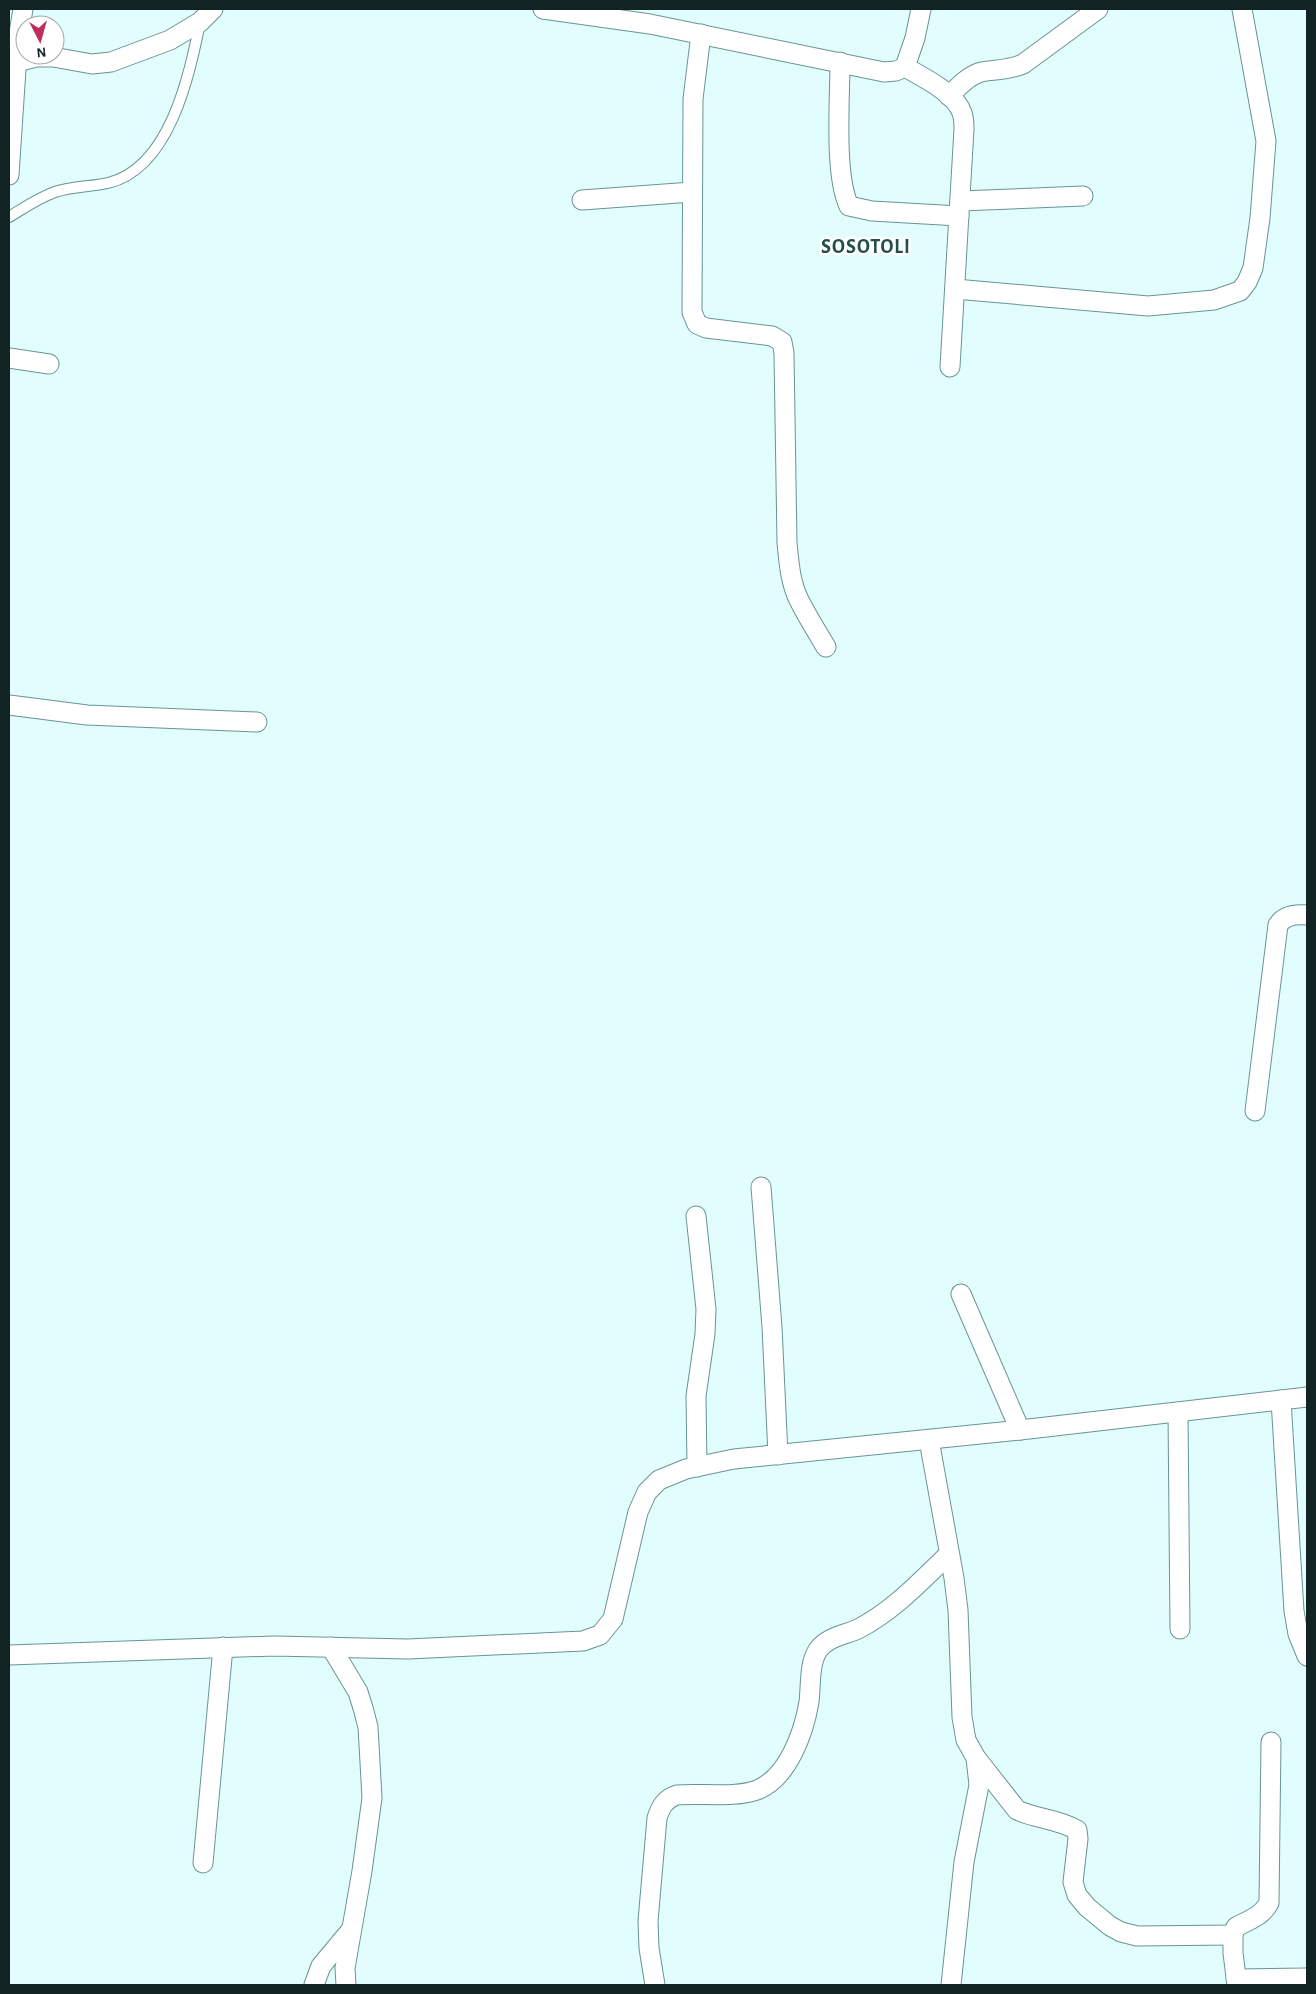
<svg xmlns="http://www.w3.org/2000/svg" width="1316" height="1994" viewBox="0 0 1316 1994" font-family="'Alegreya Sans',sans-serif">
<style>
.lines{fill:none;stroke-linecap:round;stroke-linejoin:round}
.lane-casing{stroke:#689494;stroke-width:12}
.street-casing{stroke:#689494;stroke-width:21}
.lane{stroke:#fff;stroke-width:10}
.street{stroke:#fff;stroke-width:19}
.labels{text-anchor:middle;dominant-baseline:central;stroke-width:5;stroke-linejoin:round;paint-order:stroke}
.district-label{font-size:20px;font-weight:bold;letter-spacing:1px;fill:#224e4e;stroke:#fff}
</style>
<rect width="100%" height="100%" fill="#e2fdfd"/>
<g class="lines">
<g class="lane-casing">
<path id="lane" d="M 9,217 C 24,208 38,198 55,192 C 72,186 91,187 108,183 C 170,168 189,76 200,23"/>
</g>
<g class="street-casing">
<g id="street">
<polyline points="543,9 650,24 884,72 896,71 905,67 915,38 921,9"/>
<path d="M 701,34 L 693,99 L 692,312 L 697,324 L 706,328 L 772,336 L 782,342 L 784,353 L 787,543 C 789,562 790,582 799,600 C 807,616 817,632 826,647"/>
<path d="M 840,62 C 840,99 834,175 849,206 L 872,211 L 959,216"/>
<polyline points="9,64 36,57 53,57 92,64 111,62 170,40 200,22 213,9"/>
<path d="M 905,67 C 922,77 956,93 962,113 C 964,118 964,124 964,129 L 950,367"/>
<path d="M 949,96 C 958,87 968,76 981,72 C 997,69 1006,71 1023,64 L 1098,9"/>
<polyline points="9,175 18,39 23,9"/>
<polyline points="582,200 692,192"/>
<polyline points="960,201 1083,196"/>
<polyline points="955,289 1148,306 1214,300 1240,291 1247,282 1253,268 1260,218 1266,141 1242,9"/>
<polyline points="9,358 49,364"/>
<polyline points="9,705 87,715 257,722"/>
<path d="M 1255,1111 L 1278,925 C 1284,915 1296,914 1307,915"/>
<polyline points="761,1187 772,1327 778,1455"/>
<polyline points="696,1216 706,1309 705,1334 696,1396 697,1467"/>
<polyline points="961,1294 1020,1430"/>
<polyline points="1281,1400 1294,1611 1298,1634 1307,1656"/>
<polyline points="1178,1412 1180,1629"/>
<polyline points="929,1440 954,1578 958,1610 962,1717 966,1740 976,1758 979,1785 964,1862 951,1985"/>
<polyline points="331,1647 358,1692 363,1708 368,1727 372,1798 362,1871 345,1968 346,1985"/>
<polyline points="9,1655 274,1646 408,1649 583,1641 600,1635 613,1619 638,1512 647,1492 659,1480 686,1469 734,1459 1020,1430 1307,1397"/>
<path d="M 976,1758 L 1017,1810 C 1036,1819 1058,1819 1077,1830 L 1078,1839 L 1073,1882 L 1077,1895 L 1087,1907 L 1110,1926 L 1121,1932 L 1137,1936 L 1233,1935"/>
<polyline points="203,1863 223,1647"/>
<polyline points="1236,1979 1307,1978"/>
<polyline points="314,1985 321,1966 351,1930"/>
<path d="M 655,1985 L 649,1948 L 648,1921 L 657,1818 C 661,1806 665,1799 677,1795 C 699,1793 737,1798 757,1790 C 788,1778 804,1732 809,1702 C 811,1686 809,1663 818,1650 C 827,1637 845,1635 858,1629 C 893,1611 921,1581 949,1554"/>
<path d="M 1237,1985 L 1233,1953 L 1233,1935 L 1236,1927 C 1249,1920 1261,1917 1269,1903 L 1271,1742"/>
</g>
</g>
<use href="#lane" class="lane"/>
<use href="#street" class="street"/>
</g>
<g class="labels">
<g class="district-label">
<text x="866" y="247">SOSOTOLI</text>
</g>
</g>
<rect width="1316" height="1994" fill="none" stroke="#112323" stroke-width="20"/>
<g transform="translate(40 40) rotate(174)"><circle r="24" fill="#ffffff" stroke="#a0a7a7"/>
<path d="M0-4L9 19L0 12L-9 19Z" fill="#bd2e5b"/>
<text y="-8" font-size="14" font-weight="bold" text-anchor="middle" fill="#112323">N</text>
</g>
</svg>
